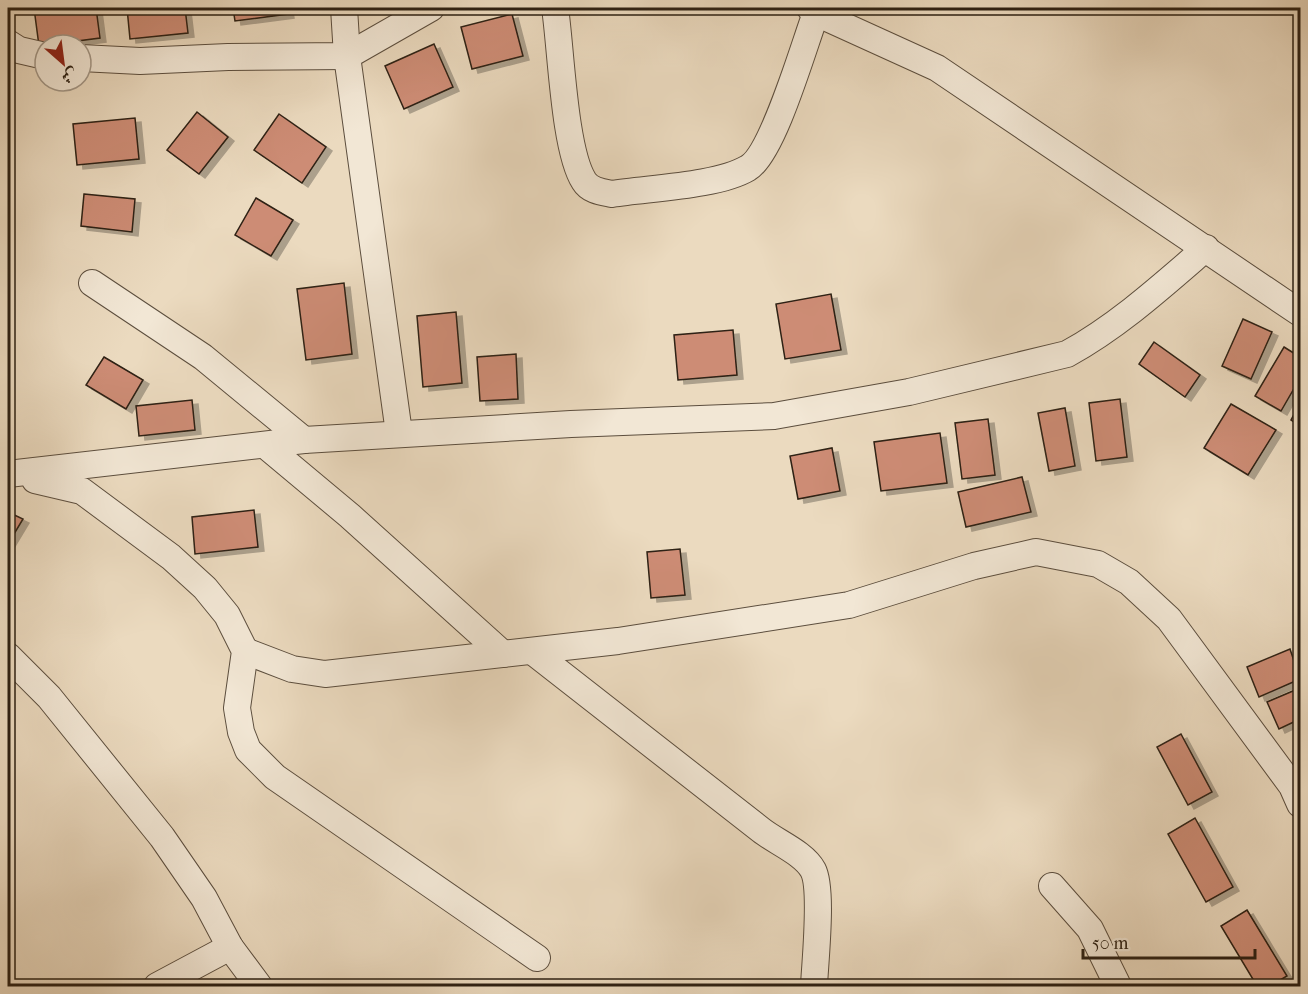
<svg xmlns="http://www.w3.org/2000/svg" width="1308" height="994" viewBox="0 0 1308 994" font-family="'IM FELL French Canon',Amiri,serif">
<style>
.building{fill:#cd8c75;stroke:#2d2013;stroke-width:1.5;filter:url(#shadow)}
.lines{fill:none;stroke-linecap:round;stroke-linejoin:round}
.street-casing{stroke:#5c4e3e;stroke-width:28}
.street{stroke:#f2e7d5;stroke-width:26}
</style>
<defs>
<filter id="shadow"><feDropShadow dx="6" dy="4" stdDeviation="0" flood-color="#0004"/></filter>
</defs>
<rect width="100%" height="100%" fill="#ebdabf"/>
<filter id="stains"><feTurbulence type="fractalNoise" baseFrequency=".00333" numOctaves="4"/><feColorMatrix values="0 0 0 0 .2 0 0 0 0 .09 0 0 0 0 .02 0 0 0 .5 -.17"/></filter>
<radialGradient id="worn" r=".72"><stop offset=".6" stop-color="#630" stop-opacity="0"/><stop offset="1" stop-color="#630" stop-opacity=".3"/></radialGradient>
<g class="building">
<polygon points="34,8 96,8 100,38 39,46"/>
<polygon points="127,8 185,8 188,33 130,39"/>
<polygon points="233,8 287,8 288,14 235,21"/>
<polygon points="512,14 523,56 472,69 461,27"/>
<polygon points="434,44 453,87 404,109 385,66"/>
<polygon points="197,112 228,137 199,174 167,150"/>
<polygon points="279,114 326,147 302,183 254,150"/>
<polygon points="135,118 139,159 77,165 73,124"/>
<polygon points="84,194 135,199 132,232 81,226"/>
<polygon points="256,198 293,220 271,256 235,235"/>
<polygon points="344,283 352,354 306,360 297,289"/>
<polygon points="831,294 841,350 785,359 776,304"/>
<polygon points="456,312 462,383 423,387 417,316"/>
<polygon points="1243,319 1272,332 1251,379 1222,366"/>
<polygon points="733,330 737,375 678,380 674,335"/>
<polygon points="1154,342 1200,375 1185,397 1139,364"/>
<polygon points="1284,347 1300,357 1300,378 1281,411 1255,396"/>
<polygon points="516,354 518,399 480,401 477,357"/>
<polygon points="104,357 143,380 126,409 86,385"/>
<polygon points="1120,399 1127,457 1096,461 1089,403"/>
<polygon points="192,400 195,430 139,436 136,406"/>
<polygon points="1300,403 1300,426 1291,420"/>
<polygon points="1231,404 1276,430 1248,475 1204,448"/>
<polygon points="1065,408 1075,466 1049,471 1038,413"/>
<polygon points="988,419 995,475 962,479 955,423"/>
<polygon points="940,433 947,483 881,491 874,442"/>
<polygon points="832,448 840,491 798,499 790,456"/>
<polygon points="1022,477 1031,512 966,527 958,492"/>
<polygon points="254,510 258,547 195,554 192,517"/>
<polygon points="8,512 23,519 8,544"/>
<polygon points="680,549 685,595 651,598 647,552"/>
<polygon points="1290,649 1300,679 1259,697 1247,667"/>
<polygon points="1300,688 1300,719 1279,729 1267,702"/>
<polygon points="1181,734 1212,792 1188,805 1157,747"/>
<polygon points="1195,818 1233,887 1206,902 1168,834"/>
<polygon points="1247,910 1287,976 1270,986 1257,986 1221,926"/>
</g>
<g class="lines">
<g class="street-casing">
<g id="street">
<polyline points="344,8 347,56 399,433"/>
<path d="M 555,8 C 561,48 564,150 584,181 C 590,191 602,192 612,194 C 649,188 718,186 748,168 C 773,154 804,45 816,13"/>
<polyline points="810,8 816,13 937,68 1300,313"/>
<polyline points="8,43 19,50 45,56"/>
<polyline points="81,58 140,61 228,57 347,56 431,8"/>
<polyline points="92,283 203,357 304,440"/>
<polyline points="265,445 350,516 503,654"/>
<path d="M 8,474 L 304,440 L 571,424 L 774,416 L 909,392 L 1067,354 C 1118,326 1162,286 1206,248"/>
<polyline points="35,480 82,491 171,557 205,588 227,615 245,651 237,708 241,732 248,750 275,777 537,958"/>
<polyline points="245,651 292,669 325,674 618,641 849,605 974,566 1036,552 1098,564 1129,582 1169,619 1292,786 1300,804"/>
<path d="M 532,651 L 761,830 C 776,842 804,853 813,870 C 823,889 815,962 814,986"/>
<polyline points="8,656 49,697 162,837 204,898 230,947 259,986"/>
<polyline points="1052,886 1090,929 1118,986"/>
<polyline points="157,986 230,947"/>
</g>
</g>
<use href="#street" class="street"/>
</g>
<rect width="1308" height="994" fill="none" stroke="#ebdabf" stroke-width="30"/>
<rect x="9" y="9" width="1290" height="976" fill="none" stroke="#2d2013" stroke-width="3"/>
<rect x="15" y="15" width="1278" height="964" fill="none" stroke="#2d2013" stroke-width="1.5"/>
<g transform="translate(63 63) rotate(152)"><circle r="28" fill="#f2e7d5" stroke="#a39787" stroke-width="1.5"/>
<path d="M0-4.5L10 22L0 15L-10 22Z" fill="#8f2418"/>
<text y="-9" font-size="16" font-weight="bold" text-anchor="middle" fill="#2d2013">ش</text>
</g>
<path d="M1083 949v9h172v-9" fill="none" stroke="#2d2013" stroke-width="3"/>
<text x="1092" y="949" font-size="18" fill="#2d2013" stroke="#f2e7d5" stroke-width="4.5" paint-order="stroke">50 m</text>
<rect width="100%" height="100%" filter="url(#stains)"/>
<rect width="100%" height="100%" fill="url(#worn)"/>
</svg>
